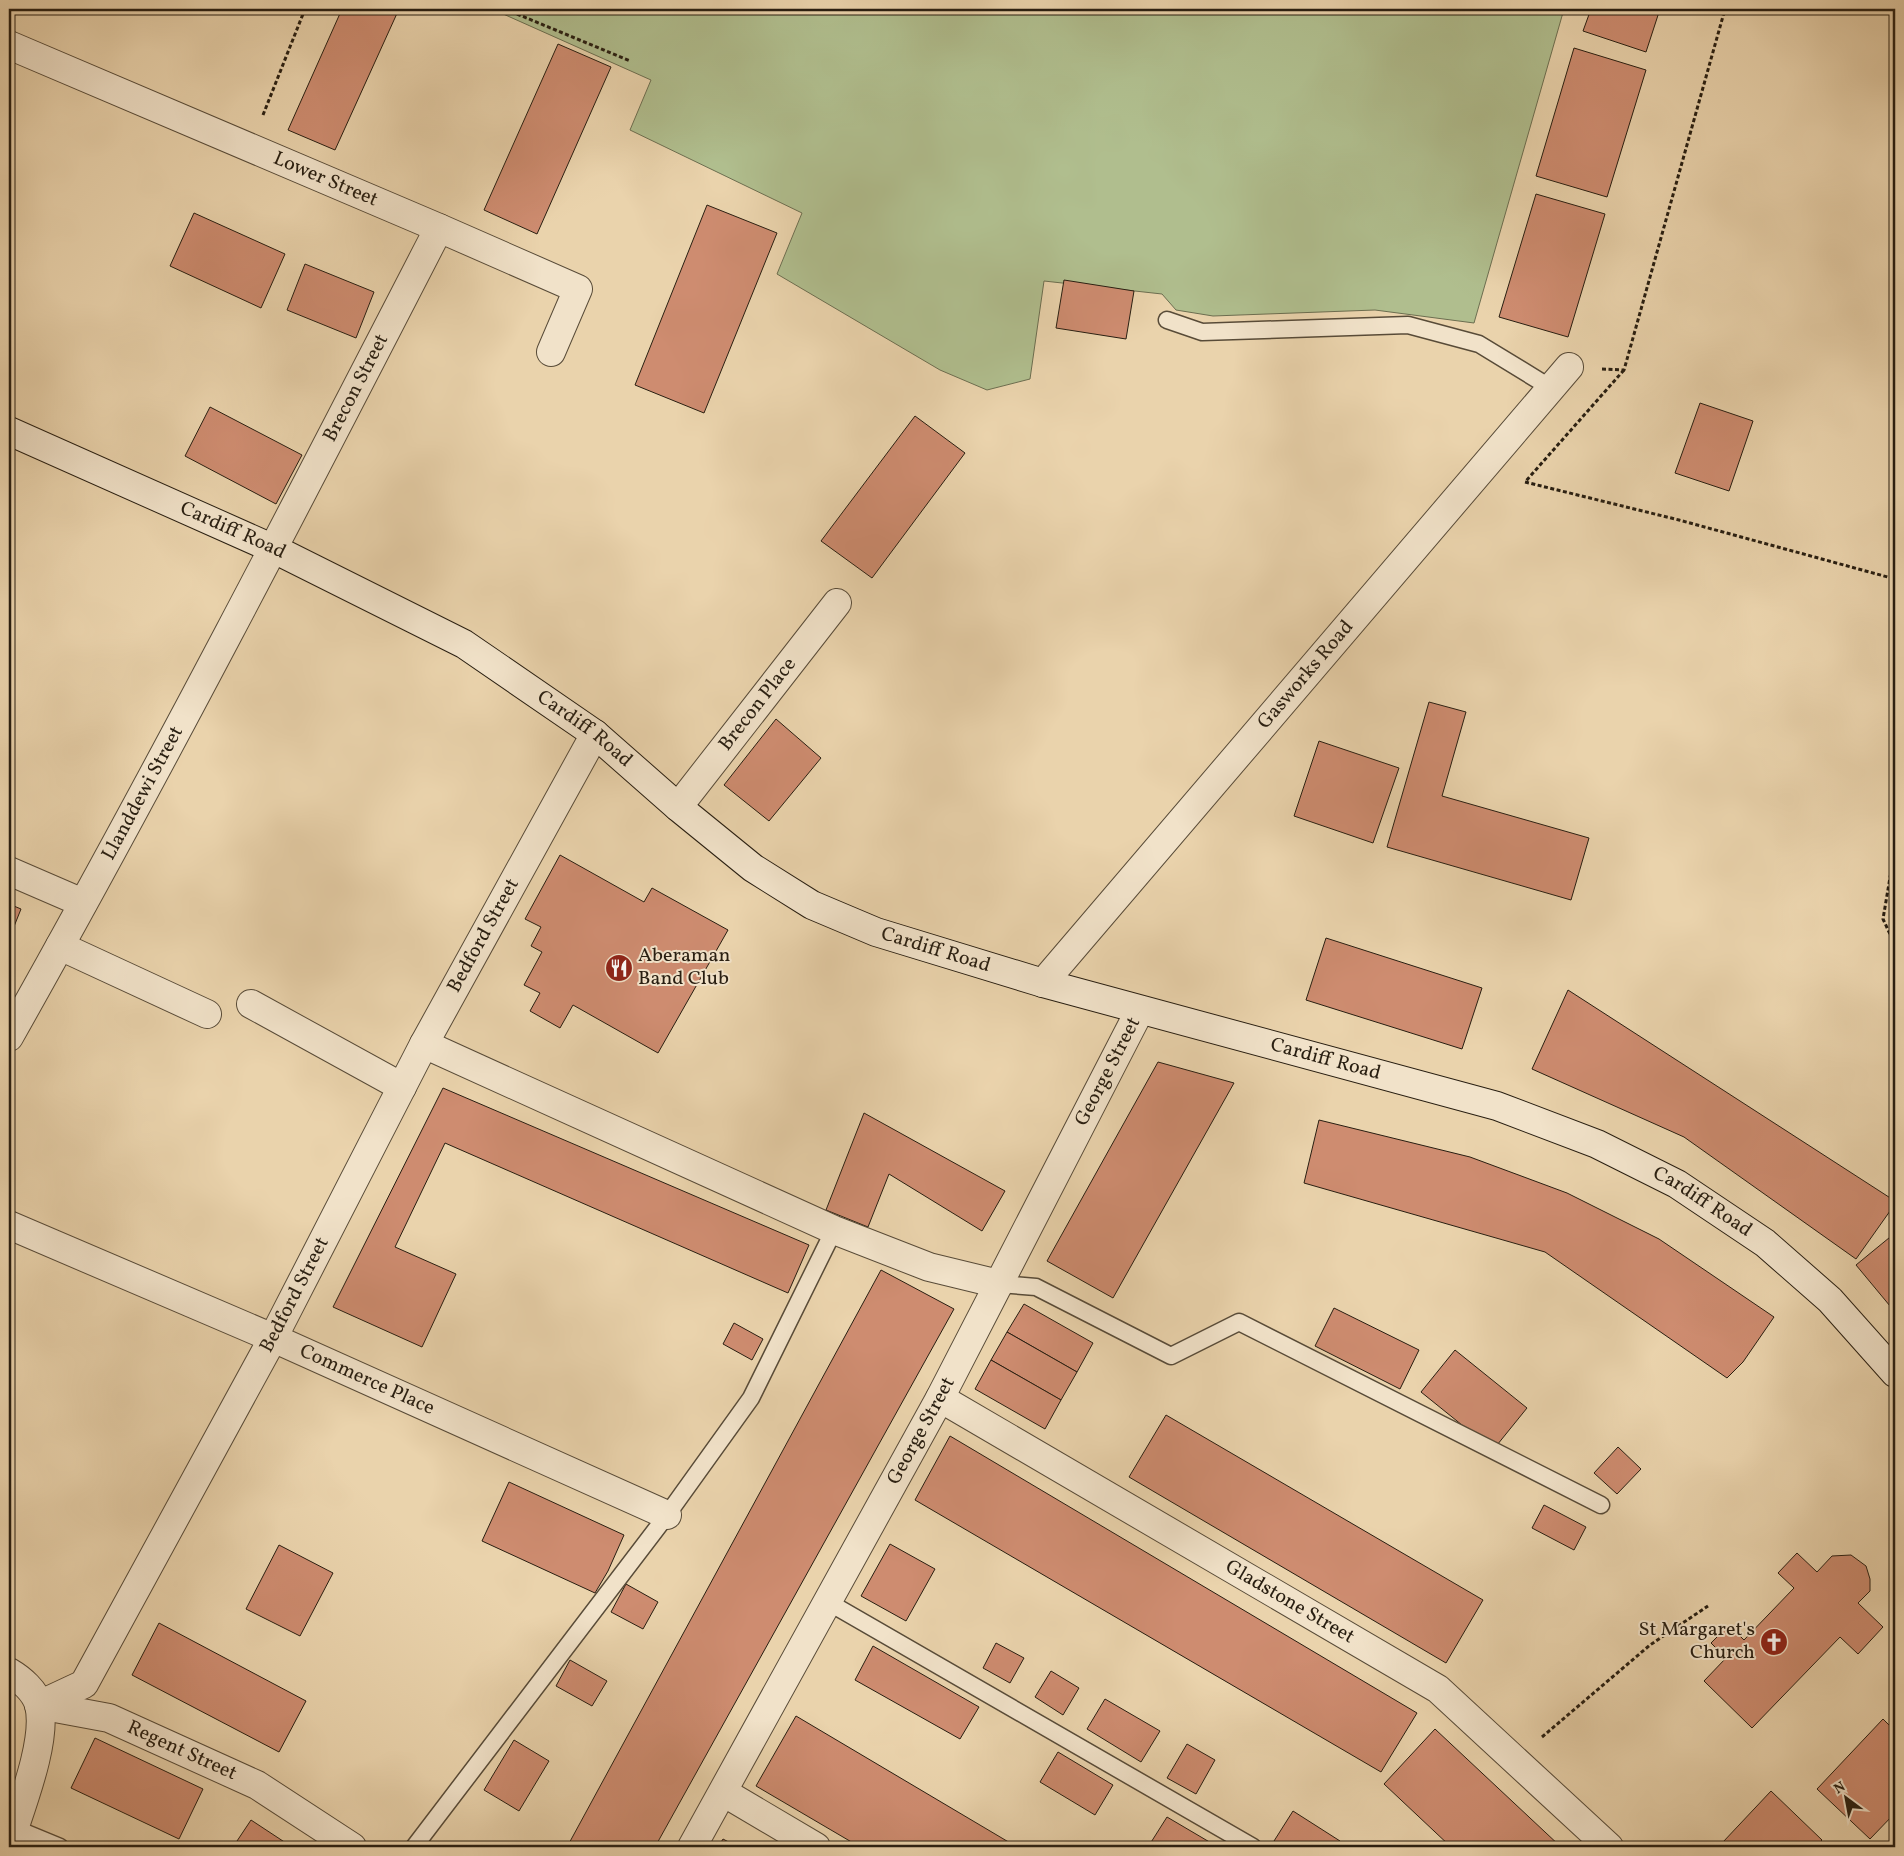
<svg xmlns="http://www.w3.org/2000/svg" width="1904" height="1856" viewBox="0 0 1904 1856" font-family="Vollkorn,serif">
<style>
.green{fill:#b0be8e;stroke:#6c6e50}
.building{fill:#ce8c70;stroke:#281e11}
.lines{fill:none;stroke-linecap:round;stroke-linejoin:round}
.lane-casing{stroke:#584b38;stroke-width:19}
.street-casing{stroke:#584b38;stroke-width:30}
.secondary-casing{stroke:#281e11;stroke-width:30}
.path{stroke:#281e11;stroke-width:3;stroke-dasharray:4 2.5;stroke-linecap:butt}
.lane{stroke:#f1e2c9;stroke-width:16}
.street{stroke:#f1e2c9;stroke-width:28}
.secondary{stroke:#f1e2c9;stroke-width:28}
.labels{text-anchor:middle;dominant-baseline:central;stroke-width:4;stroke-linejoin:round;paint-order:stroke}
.street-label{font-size:20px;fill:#281e11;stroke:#f1e2c9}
.poi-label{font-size:20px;fill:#281e11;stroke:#f1e2c9;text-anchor:start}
</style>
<rect width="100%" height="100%" fill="#ead3ac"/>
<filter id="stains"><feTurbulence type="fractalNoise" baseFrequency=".004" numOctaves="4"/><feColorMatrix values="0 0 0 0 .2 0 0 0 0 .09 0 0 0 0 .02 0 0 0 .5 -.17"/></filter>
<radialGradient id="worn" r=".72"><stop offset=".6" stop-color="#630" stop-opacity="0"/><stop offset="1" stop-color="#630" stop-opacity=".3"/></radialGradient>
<polygon class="green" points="492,9 1564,9 1474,323 1375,310 1213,316 1176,310 1162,294 1044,281 1030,379 987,390 940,370 777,274 802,213 630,130 651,80"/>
<g class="building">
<polygon points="342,9 399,9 335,150 288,130"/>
<polygon points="1591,9 1660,9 1646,52 1583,31"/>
<polygon points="558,44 611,67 537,234 484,210"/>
<polygon points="1574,48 1646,70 1607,197 1536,176"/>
<polygon points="1536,194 1605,214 1568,337 1499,317"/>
<polygon points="707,205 777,233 704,413 635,385"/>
<polygon points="194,213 285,254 261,308 170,266"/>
<polygon points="305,264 374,292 356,338 287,310"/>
<polygon points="1064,280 1134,291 1126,339 1056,328"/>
<polygon points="1700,403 1753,421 1729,491 1675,473"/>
<polygon points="210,407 302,455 276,504 185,456"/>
<polygon points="915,416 965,453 872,578 821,541"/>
<polygon points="1429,702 1466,712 1442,796 1589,838 1571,900 1387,847"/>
<polygon points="776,719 821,758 769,821 724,785"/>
<polygon points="1319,741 1399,768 1373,843 1294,816"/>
<polygon points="560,855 644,902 652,888 728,930 658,1053 573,1005 560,1028 530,1011 540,993 524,985 542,952 531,946 541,927 525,919"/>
<polygon points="9,904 21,909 9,939"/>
<polygon points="1326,938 1482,988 1462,1049 1306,1000"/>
<polygon points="1568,990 1895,1201 1895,1204 1856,1259 1684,1137 1532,1069"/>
<polygon points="1158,1062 1234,1083 1113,1298 1047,1261"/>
<polygon points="443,1088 809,1245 788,1293 445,1143 395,1247 456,1274 422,1347 333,1307"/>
<polygon points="864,1113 1005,1191 982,1231 889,1174 868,1227 826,1210"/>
<polygon points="1319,1120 1470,1157 1567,1193 1659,1239 1774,1317 1743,1362 1727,1378 1545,1252 1304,1183"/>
<polygon points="1895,1233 1895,1312 1856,1265"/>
<polygon points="881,1270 954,1309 655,1847 567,1847"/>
<polygon points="1024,1304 1093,1343 1077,1372 1007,1332"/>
<polygon points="1334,1308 1419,1350 1400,1389 1315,1346"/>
<polygon points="734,1323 763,1339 752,1360 723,1344"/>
<polygon points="1007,1332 1077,1372 1061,1400 991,1360"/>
<polygon points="1455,1350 1527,1408 1493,1450 1421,1392"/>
<polygon points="991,1360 1061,1400 1045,1429 975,1389"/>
<polygon points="1166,1415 1483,1600 1446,1663 1129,1477"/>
<polygon points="950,1436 1417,1713 1381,1772 915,1500"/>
<polygon points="1618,1447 1641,1469 1617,1494 1594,1473"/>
<polygon points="509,1482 624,1535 608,1571 595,1593 482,1541"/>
<polygon points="1544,1505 1586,1527 1574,1550 1532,1528"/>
<polygon points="890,1544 935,1569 906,1621 861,1596"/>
<polygon points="279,1545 333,1573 300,1636 246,1609"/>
<polygon points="1797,1553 1817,1572 1832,1556 1851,1555 1866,1566 1870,1579 1870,1591 1858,1603 1883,1627 1858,1654 1840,1637 1752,1728 1704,1681 1726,1658 1711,1643 1729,1625 1744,1640 1794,1588 1778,1573"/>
<polygon points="626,1584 658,1602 643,1629 611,1612"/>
<polygon points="159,1623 306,1701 279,1752 132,1675"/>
<polygon points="996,1643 1024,1658 1010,1683 983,1668"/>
<polygon points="873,1646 979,1707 960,1739 855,1680"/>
<polygon points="570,1660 607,1681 592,1706 556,1686"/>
<polygon points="1051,1671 1079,1688 1063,1715 1035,1697"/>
<polygon points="1105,1699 1160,1731 1141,1762 1087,1729"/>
<polygon points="796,1716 1017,1847 860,1847 756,1786"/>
<polygon points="1883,1719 1895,1731 1895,1813 1870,1839 1817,1789"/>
<polygon points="1435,1729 1561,1847 1451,1847 1384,1784"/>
<polygon points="95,1738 203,1789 179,1839 71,1788"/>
<polygon points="514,1740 549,1761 519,1811 484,1790"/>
<polygon points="1187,1744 1215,1760 1196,1794 1167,1778"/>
<polygon points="1058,1752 1113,1785 1095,1815 1040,1782"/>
<polygon points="1771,1791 1822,1840 1815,1847 1728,1847 1723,1842"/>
<polygon points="1293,1811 1340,1841 1335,1847 1284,1847 1274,1841"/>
<polygon points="1167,1817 1218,1847 1148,1847"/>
<polygon points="251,1820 292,1847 233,1847"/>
<polygon points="723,1839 738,1847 718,1847"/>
</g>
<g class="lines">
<g class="lane-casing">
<g id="lane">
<polyline points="1167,320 1202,332 1408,325 1479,344 1551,388"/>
<polyline points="999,1284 1036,1287 1171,1356 1239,1322 1601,1505"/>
<polyline points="828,1602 1253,1847"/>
<polyline points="14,1828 60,1847"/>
<polyline points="414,1847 667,1515 751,1398 834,1230"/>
</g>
</g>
<g class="street-casing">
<g id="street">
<path id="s1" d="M 9,45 L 439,228 L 578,289 L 551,352"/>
<path id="s2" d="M 678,807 L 837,603"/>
<polyline points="9,871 83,903"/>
<polyline points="60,946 207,1014"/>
<path id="s3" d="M 1043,983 L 1569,367"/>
<polyline points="251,1004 402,1087"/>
<path id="s4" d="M 9,1037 C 159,771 299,500 439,228"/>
<polyline points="424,1044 834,1230 929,1267 999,1284"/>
<path id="s5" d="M 9,1225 L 273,1338 L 667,1515"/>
<path id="s6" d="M 940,1398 L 1438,1689 L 1609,1847"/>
<path d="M 9,1672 C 21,1679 35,1691 39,1705 C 48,1740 20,1809 9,1844"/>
<path id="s7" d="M 39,1705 L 84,1684 L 273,1338 L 424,1044 L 595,734"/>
<path id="s8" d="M 39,1705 L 109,1718 L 257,1785 L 352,1847"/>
<polyline points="723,1792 816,1847"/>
<path id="s9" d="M 692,1847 L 940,1398 L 1140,1010"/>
</g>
</g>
<g class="secondary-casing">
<g id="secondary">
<path id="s10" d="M 9,431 L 274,549 L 464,644 L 595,734 L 678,807 L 753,868 L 812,905 L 876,932 L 1043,983 L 1497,1106 L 1597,1144 L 1677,1184 L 1765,1243 L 1830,1300 L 1895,1373"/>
</g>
</g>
<g class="path">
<polyline points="505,9 630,61"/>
<polyline points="263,115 305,9"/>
<polyline points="1602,369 1624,370 1725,9"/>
<polyline points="1624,370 1525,482 1679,520 1895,579"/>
<polyline points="1895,848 1883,919 1895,945"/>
<polyline points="1542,1737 1650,1645 1708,1606"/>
</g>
<use href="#lane" class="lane"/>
<use href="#street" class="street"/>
<use href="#secondary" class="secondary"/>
</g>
<defs>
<g id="restaurant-disc" transform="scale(1.4375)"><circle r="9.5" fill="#8f2418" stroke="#f1e2c9"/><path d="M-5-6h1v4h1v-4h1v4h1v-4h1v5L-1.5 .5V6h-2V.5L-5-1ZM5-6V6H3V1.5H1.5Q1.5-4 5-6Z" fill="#fff"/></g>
<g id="church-disc" transform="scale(1.4375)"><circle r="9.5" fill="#8f2418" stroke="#f1e2c9"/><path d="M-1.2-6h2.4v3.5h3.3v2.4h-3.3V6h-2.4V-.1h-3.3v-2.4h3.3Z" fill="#fff"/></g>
</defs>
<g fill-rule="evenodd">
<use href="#restaurant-disc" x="619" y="968"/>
<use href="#church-disc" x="1774" y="1642"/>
</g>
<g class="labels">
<g class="street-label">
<text stroke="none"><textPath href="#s1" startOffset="344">Lower Street</textPath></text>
<text stroke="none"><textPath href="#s4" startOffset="736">Brecon Street</textPath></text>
<text stroke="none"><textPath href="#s10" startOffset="245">Cardiff Road</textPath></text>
<text stroke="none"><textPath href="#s3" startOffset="405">Gasworks Road</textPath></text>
<text stroke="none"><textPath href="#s2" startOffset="130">Brecon Place</textPath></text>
<text stroke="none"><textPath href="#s10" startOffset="650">Cardiff Road</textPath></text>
<text stroke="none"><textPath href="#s4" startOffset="278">Llanddewi Street</textPath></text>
<text stroke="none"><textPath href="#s7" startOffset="898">Bedford Street</textPath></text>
<text stroke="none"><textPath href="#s10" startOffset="1070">Cardiff Road</textPath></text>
<text stroke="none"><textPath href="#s10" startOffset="1475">Cardiff Road</textPath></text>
<text stroke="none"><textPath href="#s9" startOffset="880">George Street</textPath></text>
<text stroke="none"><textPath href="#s10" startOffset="1880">Cardiff Road</textPath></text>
<text stroke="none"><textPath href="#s7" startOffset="492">Bedford Street</textPath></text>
<text stroke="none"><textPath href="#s5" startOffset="390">Commerce Place</textPath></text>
<text stroke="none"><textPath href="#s9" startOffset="475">George Street</textPath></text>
<text stroke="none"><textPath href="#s6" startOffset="405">Gladstone Street</textPath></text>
<text stroke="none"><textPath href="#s8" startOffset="151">Regent Street</textPath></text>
</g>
<g class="poi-label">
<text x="638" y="956">Aberaman<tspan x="638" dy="23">Band Club</tspan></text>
<text x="1755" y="1630" text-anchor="end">St Margaret's<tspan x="1755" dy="23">Church</tspan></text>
</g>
</g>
<rect width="1904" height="1856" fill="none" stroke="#ead3ac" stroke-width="30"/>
<rect x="10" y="10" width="1884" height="1836" fill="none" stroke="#281e11" stroke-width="2.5"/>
<rect x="15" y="15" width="1874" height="1826" fill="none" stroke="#281e11"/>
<g transform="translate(1846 1798) rotate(328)" stroke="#f1e2c9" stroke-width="4" paint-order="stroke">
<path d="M0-4L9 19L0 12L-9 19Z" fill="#281e11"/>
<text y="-8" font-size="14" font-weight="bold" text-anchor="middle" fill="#281e11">N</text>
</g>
<rect width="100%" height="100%" filter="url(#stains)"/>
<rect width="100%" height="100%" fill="url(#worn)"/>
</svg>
